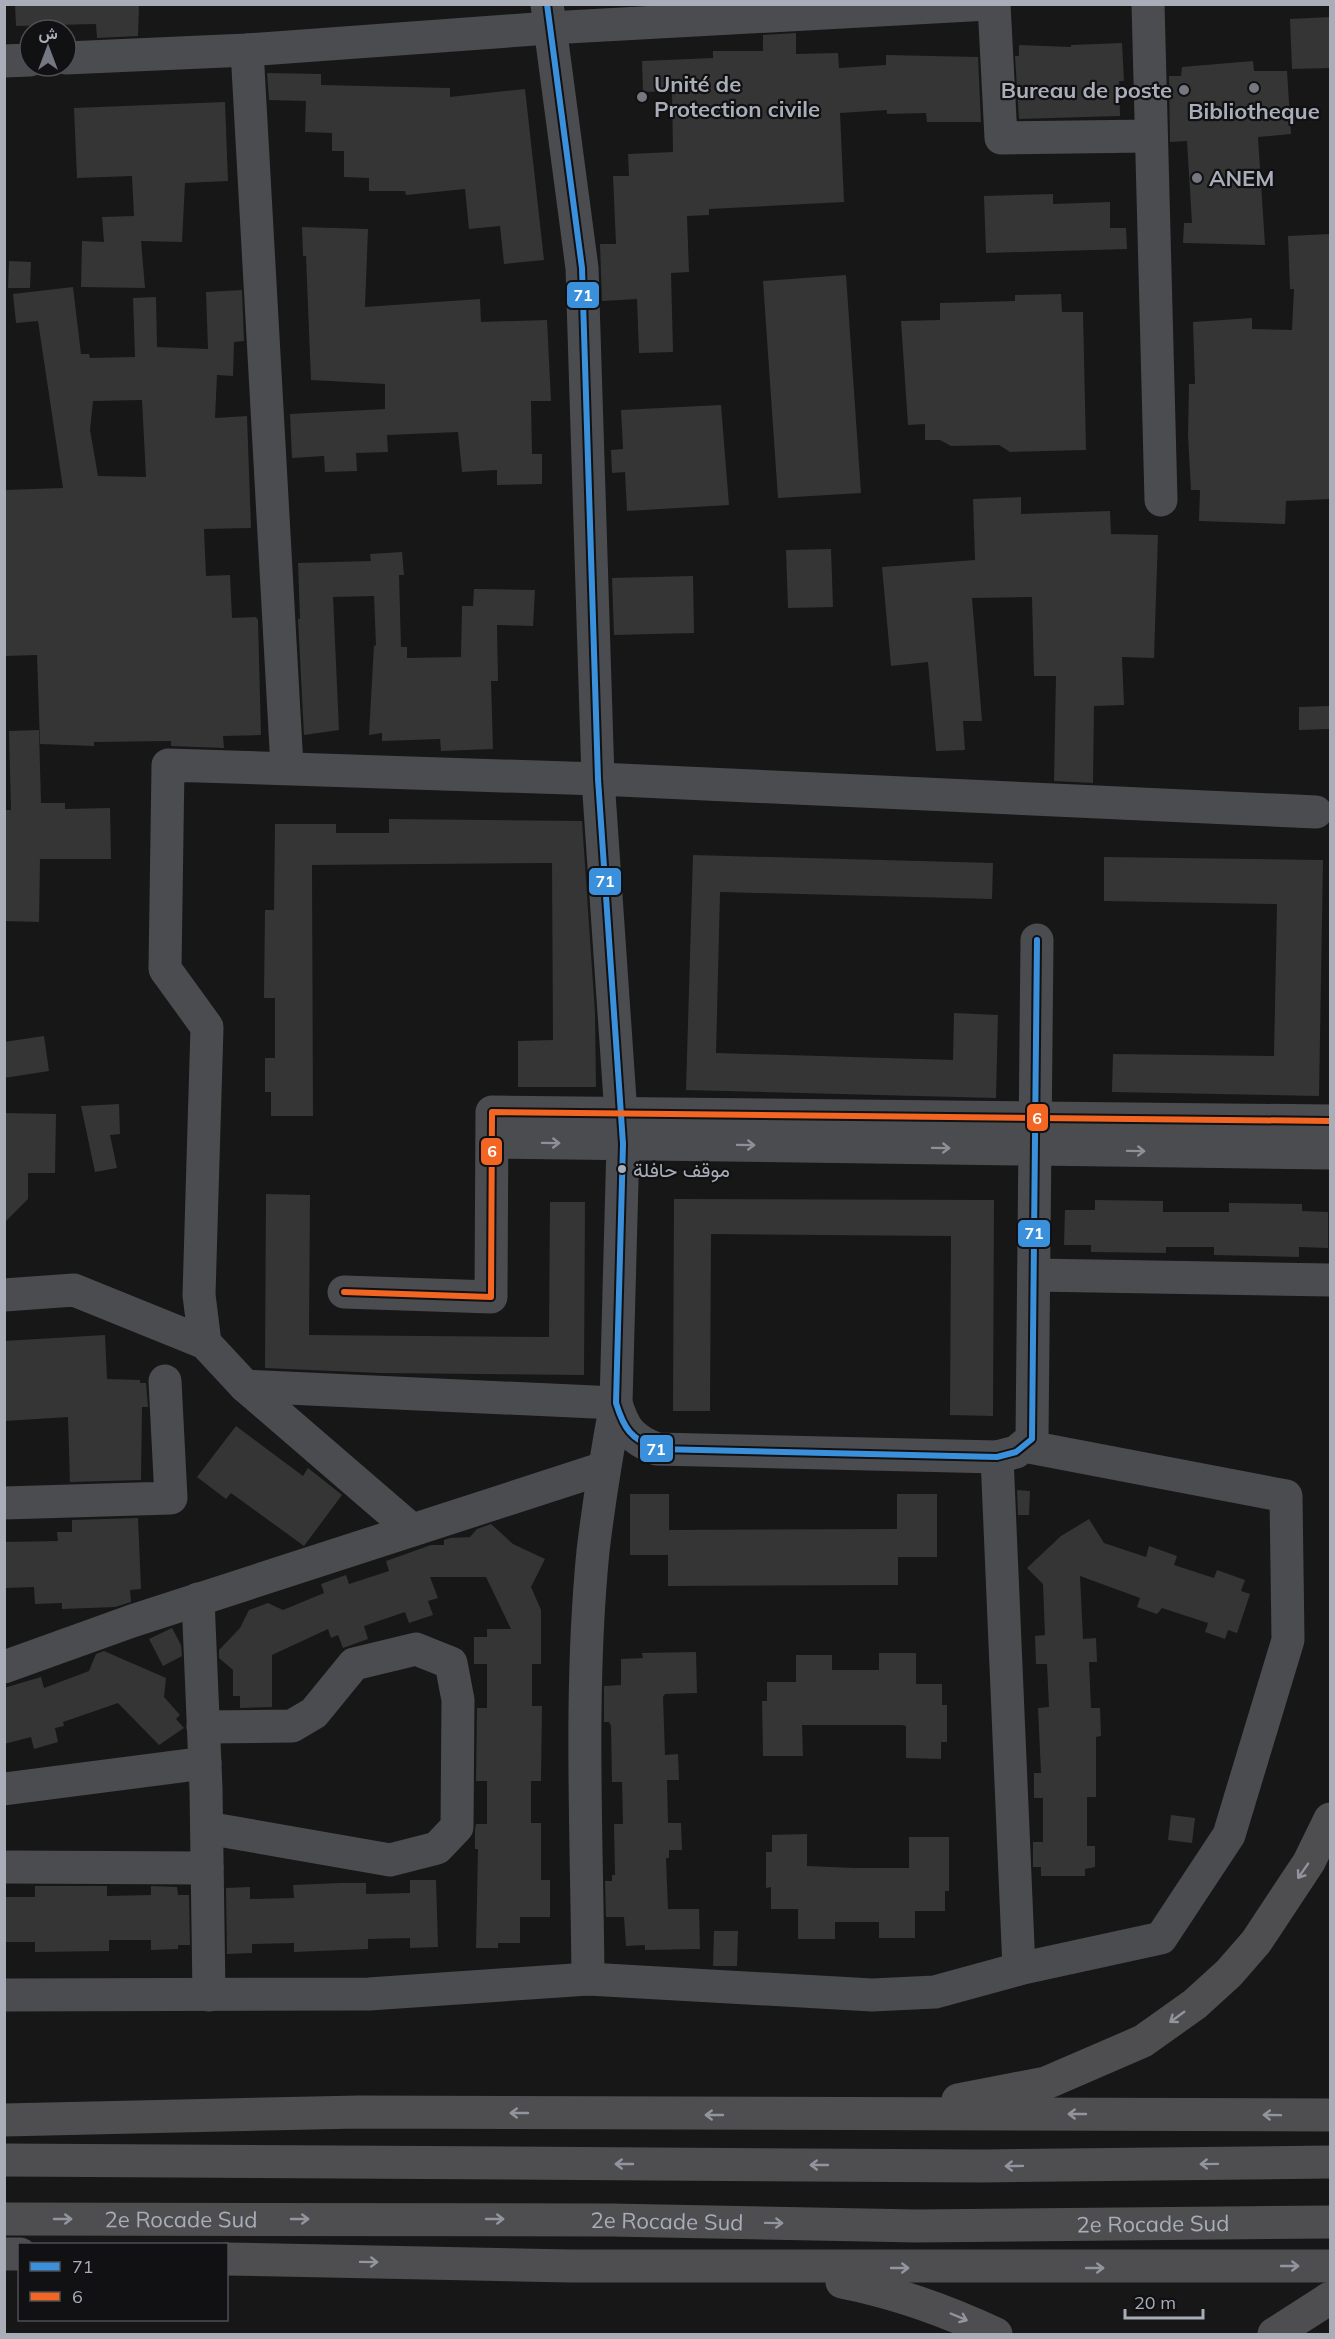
<svg xmlns="http://www.w3.org/2000/svg" width="1335" height="2339" viewBox="0 0 1335 2339" font-family="Mulish,Vazirmatn,sans-serif">
<style>
.building{fill:#353536;fill-rule:evenodd}
.lines{fill:none;stroke-linecap:round;stroke-linejoin:round}
.minor{stroke:#4b4c50;stroke-width:33}
.highway{stroke:#4e4e51;stroke-width:33}
.bus-1-casing{stroke:#111113;stroke-width:10}
.bus-2-casing{stroke:#111113;stroke-width:10}
.bus-1{stroke:#3a90db;stroke-width:6}
.bus-2{stroke:#f26522;stroke-width:6}
.oneway{stroke:#8c9099}
.oneway2{stroke:#92959e}
.poi-dot{fill:#757880;stroke:#111113;stroke-width:2}
.bus-dot{fill:#a8adb8;stroke:#111113;stroke-width:2}
.labels{text-anchor:middle;dominant-baseline:central;stroke-width:4.5;stroke-linejoin:round;paint-order:stroke}
.bus-label{font-size:20px;fill:#a8adb8;stroke:#111113;text-anchor:start}
.poi-label{font-size:22px;font-weight:bold;fill:#a8adb8;stroke:#111113;text-anchor:start}
.street-label{font-size:22px;fill:#a8adb8;stroke:#111113}
.line-badge{stroke:#111113;stroke-width:2}
.badge-label{font-size:16px;text-anchor:middle;font-weight:bold;fill:#fff}
</style>
<rect width="100%" height="100%" fill="#171717"/>
<g class="building">
<polygon points="15,4 139,4 138,36 97,38 96,24 16,26"/>
<polygon points="1330,17 1330,68 1292,69 1290,19"/>
<polygon points="796,33 796,54 838,53 839,68 886,65 886,55 978,57 981,122 927,122 926,113 887,114 887,110 840,113 844,202 709,209 709,215 687,216 689,272 671,273 673,352 639,353 637,299 602,301 600,244 616,244 613,176 629,176 628,154 673,152 672,91 643,92 642,61 713,58 713,51 763,51 763,35"/>
<polygon points="1122,43 1124,81 1119,81 1120,116 1019,119 1015,56 1019,56 1019,45 1071,47 1071,45"/>
<polygon points="1253,61 1254,71 1287,71 1291,134 1258,137 1265,245 1183,243 1184,223 1192,223 1187,141 1170,142 1169,76 1181,76 1182,67"/>
<polygon points="267,73 321,74 321,85 450,88 450,97 525,89 544,260 504,264 500,226 469,229 465,189 406,195 405,191 369,191 369,178 344,177 344,151 332,151 332,133 305,132 306,101 269,100"/>
<polygon points="225,102 228,181 185,183 182,242 141,241 145,288 81,287 82,241 104,242 102,217 134,216 132,176 77,178 74,108"/>
<polygon points="1053,194 1053,204 1110,202 1110,228 1126,228 1127,249 986,253 984,196"/>
<polygon points="302,227 368,229 365,307 480,299 481,322 547,320 551,401 531,401 532,454 542,454 542,484 497,485 497,470 462,472 458,432 387,435 388,452 356,453 357,471 325,472 324,456 292,458 290,414 385,409 385,384 311,380 306,256 303,256"/>
<polygon points="1330,234 1330,499 1286,501 1285,524 1199,521 1200,490 1191,490 1188,435 1189,384 1195,384 1193,322 1252,318 1252,329 1292,330 1294,289 1290,289 1288,236"/>
<polygon points="9,261 31,262 30,288 8,288"/>
<polygon points="846,275 861,493 778,498 763,281"/>
<path d="M 73,287 L 81,354 L 89,354 L 90,358 L 135,357 L 133,298 L 156,297 L 157,347 L 208,349 L 206,292 L 242,290 L 244,341 L 234,342 L 233,376 L 217,375 L 215,418 L 247,416 L 251,528 L 204,529 L 206,576 L 230,575 L 232,618 L 256,617 L 258,620 L 261,735 L 223,736 L 224,748 L 171,746 L 171,741 L 94,742 L 94,746 L 40,744 L 37,655 L 4,656 L 4,490 L 63,488 L 38,321 L 16,323 L 13,294 ZM 142,400 L 146,477 L 98,476 L 90,430 L 93,401 Z"/>
<polygon points="1061,294 1062,312 1083,312 1086,450 1010,452 999,445 951,446 940,440 925,440 925,424 908,425 901,321 940,320 940,303 1015,301 1015,295"/>
<polygon points="721,405 729,505 627,511 625,472 612,473 611,450 623,449 621,410"/>
<polygon points="1021,497 1021,514 1110,511 1111,534 1158,535 1154,658 1122,657 1124,705 1094,706 1093,783 1054,781 1056,676 1034,676 1032,597 972,598 982,721 963,721 965,750 936,751 928,662 891,666 882,567 975,560 973,499"/>
<polygon points="831,549 833,607 788,608 786,550"/>
<polygon points="402,552 404,575 399,575 401,647 407,647 407,658 461,657 462,606 473,606 474,589 535,590 533,626 497,625 498,681 491,681 493,749 441,751 440,739 382,741 382,733 369,735 374,645 376,646 374,596 333,597 339,730 304,735 298,619 300,619 298,563 371,561 370,554"/>
<polygon points="693,576 694,633 614,635 612,578"/>
<polygon points="1330,706 1330,729 1299,730 1299,707"/>
<polygon points="39,730 41,803 65,803 65,809 110,808 111,859 40,859 39,922 4,921 4,810 11,810 9,731"/>
<polygon points="389,819 582,821 595,1013 596,1087 518,1087 518,1041 553,1040 552,863 312,865 313,1116 271,1116 271,1092 265,1092 265,1058 275,1058 275,998 264,998 265,910 274,910 275,824 336,824 336,833 389,833"/>
<polygon points="693,855 993,863 992,899 720,892 716,1053 953,1060 954,1013 998,1015 996,1098 686,1090"/>
<polygon points="1104,857 1323,860 1319,1096 1112,1092 1113,1054 1274,1056 1277,904 1104,901"/>
<polygon points="44,1036 49,1071 4,1078 4,1042"/>
<polygon points="119,1104 120,1134 110,1135 117,1168 95,1172 81,1106"/>
<polygon points="4,1113 56,1114 55,1173 28,1173 28,1199 4,1223"/>
<polygon points="266,1194 310,1195 309,1335 549,1337 550,1202 585,1202 584,1375 379,1373 265,1368"/>
<polygon points="674,1199 994,1200 993,1416 950,1415 951,1236 711,1234 710,1411 673,1411"/>
<polygon points="1095,1200 1163,1201 1163,1212 1229,1212 1229,1203 1302,1204 1302,1211 1328,1212 1328,1248 1299,1247 1299,1257 1214,1255 1214,1247 1166,1247 1166,1253 1091,1252 1091,1245 1064,1245 1065,1210 1095,1210"/>
<polygon points="105,1335 107,1379 140,1380 140,1383 146,1383 148,1407 142,1407 141,1480 70,1482 68,1417 4,1421 4,1341"/>
<polygon points="236,1426 303,1476 308,1468 342,1495 304,1546 231,1493 226,1499 197,1477"/>
<polygon points="1017,1490 1030,1491 1029,1515 1018,1515"/>
<polygon points="630,1494 669,1494 669,1530 897,1529 897,1494 937,1494 937,1557 898,1557 898,1585 668,1586 668,1555 630,1555"/>
<polygon points="138,1518 141,1589 130,1590 131,1602 115,1607 62,1609 62,1603 35,1604 34,1587 4,1588 4,1542 58,1541 57,1532 72,1532 72,1520"/>
<polygon points="1089,1519 1104,1543 1146,1557 1149,1546 1177,1556 1174,1565 1214,1578 1217,1570 1245,1580 1241,1591 1250,1594 1237,1633 1228,1630 1225,1639 1205,1632 1208,1623 1162,1608 1157,1614 1137,1607 1140,1598 1080,1576 1083,1639 1096,1638 1097,1662 1089,1662 1091,1708 1100,1708 1101,1736 1096,1737 1096,1797 1087,1797 1087,1846 1095,1846 1095,1867 1085,1869 1085,1876 1041,1876 1041,1867 1033,1867 1033,1842 1043,1842 1043,1798 1034,1798 1034,1773 1041,1773 1038,1708 1049,1707 1047,1664 1036,1664 1035,1636 1045,1635 1043,1584 1027,1568 1061,1536"/>
<polygon points="491,1524 513,1544 545,1559 531,1587 541,1610 541,1664 532,1664 532,1706 542,1706 541,1781 531,1781 531,1823 541,1823 541,1880 550,1880 550,1917 520,1917 520,1943 498,1943 498,1948 476,1948 478,1849 475,1849 475,1830 476,1824 487,1824 487,1781 476,1781 477,1708 487,1708 487,1664 474,1664 474,1637 487,1637 487,1629 511,1629 486,1577 430,1577 438,1598 428,1601 433,1615 409,1623 405,1612 364,1626 368,1639 343,1648 338,1635 331,1638 328,1629 272,1655 272,1707 240,1708 240,1696 233,1696 233,1670 219,1658 219,1650 240,1628 249,1610 268,1603 283,1610 324,1593 321,1584 346,1575 349,1584 389,1571 386,1561 431,1545 444,1545 444,1540 450,1538 470,1537 477,1529"/>
<polygon points="172,1628 181,1645 182,1656 163,1666 149,1639"/>
<polygon points="104,1651 166,1678 164,1697 180,1715 176,1719 184,1728 159,1745 118,1703 63,1722 64,1726 55,1728 58,1742 34,1749 31,1737 4,1744 4,1688 41,1677 44,1688 89,1671 96,1654"/>
<polygon points="696,1652 697,1693 665,1694 663,1697 665,1755 678,1754 679,1780 667,1780 668,1823 681,1823 682,1850 669,1850 669,1858 666,1858 668,1909 699,1909 700,1949 645,1950 645,1945 626,1946 624,1917 606,1917 605,1881 612,1881 612,1875 615,1875 614,1824 623,1824 622,1782 612,1782 611,1726 609,1722 604,1722 604,1686 621,1685 621,1659 643,1658 642,1653"/>
<polygon points="879,1653 916,1653 916,1684 942,1684 942,1705 947,1705 947,1742 941,1742 941,1759 906,1758 906,1726 902,1725 802,1725 803,1756 763,1756 762,1701 767,1701 767,1682 796,1682 796,1655 832,1655 832,1670 879,1670"/>
<polygon points="1171,1815 1195,1818 1192,1843 1168,1840"/>
<polygon points="807,1834 807,1866 855,1868 909,1868 909,1837 949,1837 949,1891 945,1891 945,1911 915,1911 915,1938 879,1938 879,1922 835,1922 835,1939 798,1939 798,1909 771,1909 771,1887 766,1888 766,1852 772,1852 772,1835"/>
<polygon points="410,1880 436,1880 438,1947 410,1948 410,1938 368,1939 368,1949 294,1952 294,1943 252,1944 252,1953 227,1954 226,1888 250,1887 250,1899 294,1898 293,1885 341,1883 366,1883 366,1894 410,1893"/>
<polygon points="35,1886 107,1886 107,1896 151,1895 151,1886 177,1887 178,1895 189,1895 190,1945 178,1945 178,1949 151,1950 151,1940 109,1940 109,1951 35,1952 35,1942 4,1942 4,1897 35,1897"/>
<polygon points="714,1931 738,1931 737,1966 713,1966"/>
</g>
<g class="lines">
<g class="minor">
<path d="M 547,4 L 582,268 L 598,779 L 623,1144 L 616,1403 C 624,1429 631,1439 657,1449 L 997,1457 L 1016,1452 L 1032,1439 L 1037,940"/>
<polyline points="994,4 1001,138 1150,136"/>
<polyline points="1148,4 1161,500"/>
<polyline points="247,50 287,767"/>
<polyline points="66,58 247,50 549,28 988,4"/>
<polyline points="4,61 30,60"/>
<polyline points="493,1142 1330,1153"/>
<polyline points="1034,1275 1330,1280"/>
<polyline points="344,1292 491,1297 492,1112 1330,1121"/>
<path d="M 4,1295 L 74,1290 L 205,1343 L 245,1386 L 616,1403 C 607,1452 599,1501 593,1551 C 579,1693 587,1838 588,1979"/>
<polyline points="205,1343 199,1295 207,1027 165,969 168,765 598,779 1316,812"/>
<polyline points="245,1386 412,1530"/>
<polyline points="997,1457 1019,1969"/>
<polyline points="4,1503 171,1498 165,1381"/>
<polyline points="198,1599 206,1789 209,1995"/>
<polyline points="4,1667 132,1621 604,1468"/>
<polyline points="203,1727 292,1726 314,1713 354,1664 416,1649 451,1663 458,1700 457,1827 437,1848 390,1860 207,1828"/>
<polyline points="4,1789 205,1763"/>
<polyline points="4,1867 207,1868"/>
<polyline points="4,1995 369,1994 588,1979 872,1995 935,1992 1019,1969 1161,1938 1229,1835 1288,1640 1286,1496 1024,1446"/>
</g>
<g class="highway">
<polyline points="958,2100 1046,2083 1143,2041 1195,2004 1229,1973 1256,1942 1309,1862 1330,1819"/>
<polyline points="4,2120 359,2112 1330,2115"/>
<polyline points="4,2160 983,2166 1330,2162"/>
<path id="s1" d="M 4,2219 L 611,2220 L 917,2226 L 1330,2222"/>
<polyline points="4,2254 20,2254"/>
<polyline points="226,2259 571,2266 1330,2266"/>
<path d="M 842,2282 C 898,2293 945,2310 996,2334"/>
<polyline points="1274,2334 1330,2298"/>
</g>
<g class="bus-1-casing">
<path id="bus-1" d="M 547,4 L 582,268 L 598,779 L 623,1144 L 616,1403 C 624,1429 631,1439 657,1449 L 997,1457 L 1016,1452 L 1032,1439 L 1037,940"/>
</g>
<g class="bus-2-casing">
<polyline id="bus-2" points="344,1292 491,1297 492,1112 1330,1121"/>
</g>
<use href="#bus-1" class="bus-1"/>
<use href="#bus-2" class="bus-2"/>
</g>
<defs><path id="oneway-shaft" d="M-6 0H5M1.5-3L5.5 0L1.5 3" fill="none" stroke-width="1.6" stroke-linecap="round" stroke-linejoin="round" transform="scale(1.5)"/></defs>
<g class="oneway">
<use href="#oneway-shaft" transform="translate(551 1143) rotate(1)"/>
<use href="#oneway-shaft" transform="translate(746 1145) rotate(1)"/>
<use href="#oneway-shaft" transform="translate(941 1148) rotate(1)"/>
<use href="#oneway-shaft" transform="translate(1136 1151) rotate(1)"/>
</g>
<g class="oneway2">
<use href="#oneway-shaft" transform="translate(1303 1871) rotate(125)"/>
<use href="#oneway-shaft" transform="translate(1177 2017) rotate(144)"/>
<use href="#oneway-shaft" transform="translate(519 2113) rotate(-180)"/>
<use href="#oneway-shaft" transform="translate(1077 2114) rotate(180)"/>
<use href="#oneway-shaft" transform="translate(714 2115) rotate(-180)"/>
<use href="#oneway-shaft" transform="translate(1272 2115) rotate(-179)"/>
<use href="#oneway-shaft" transform="translate(624 2164) rotate(-180)"/>
<use href="#oneway-shaft" transform="translate(1209 2164) rotate(179)"/>
<use href="#oneway-shaft" transform="translate(819 2165) rotate(-180)"/>
<use href="#oneway-shaft" transform="translate(1014 2166) rotate(179)"/>
<use href="#oneway-shaft" transform="translate(63 2219)"/>
<use href="#oneway-shaft" transform="translate(300 2219)"/>
<use href="#oneway-shaft" transform="translate(495 2219)"/>
<use href="#oneway-shaft" transform="translate(774 2223) rotate(1)"/>
<use href="#oneway-shaft" transform="translate(369 2262) rotate(1)"/>
<use href="#oneway-shaft" transform="translate(1290 2266)"/>
<use href="#oneway-shaft" transform="translate(900 2268)"/>
<use href="#oneway-shaft" transform="translate(1095 2268)"/>
<use href="#oneway-shaft" transform="translate(959 2317) rotate(23)"/>
</g>
<g class="poi-dot">
<circle cx="1254" cy="88" r="6"/>
<circle cx="1184" cy="90" r="6"/>
<circle cx="642" cy="97" r="6"/>
<circle cx="1197" cy="178" r="6"/>
</g>
<circle class="bus-dot" cx="622" cy="1169" r="5"/>
<g class="labels">
<g class="bus-label">
<text x="633" y="1169">موقف حافلة</text>
</g>
<g class="poi-label">
<text x="654" y="84">Unité de<tspan x="654" dy="25">Protection civile</tspan></text>
<text x="1172" y="90" text-anchor="end">Bureau de poste</text>
<text x="1254" y="111" text-anchor="middle">Bibliotheque</text>
<text x="1209" y="178">ANEM</text>
</g>
<g class="street-label">
<text stroke="none"><textPath href="#s1" startOffset="177">2e Rocade Sud</textPath></text>
<text stroke="none"><textPath href="#s1" startOffset="663">2e Rocade Sud</textPath></text>
<text stroke="none"><textPath href="#s1" startOffset="1149">2e Rocade Sud</textPath></text>
</g>
</g>
<g class="line-badge">
<rect x="566" y="281" width="34" height="28" rx="6" fill="#3a90db"/>
<rect x="588" y="867" width="34" height="29" rx="6" fill="#3a90db"/>
<rect x="1026" y="1103" width="23" height="29" rx="6" fill="#f26522"/>
<rect x="480" y="1137" width="23" height="29" rx="6" fill="#f26522"/>
<rect x="1017" y="1219" width="34" height="29" rx="6" fill="#3a90db"/>
<rect x="639" y="1434" width="35" height="29" rx="6" fill="#3a90db"/>
</g>
<g class="badge-label">
<text x="583" y="301">71</text>
<text x="605" y="887">71</text>
<text x="1037" y="1124">6</text>
<text x="492" y="1157">6</text>
<text x="1034" y="1239">71</text>
<text x="656" y="1455">71</text>
</g>
<rect width="1335" height="2339" fill="none" stroke="#a8adb8" stroke-width="12"/>
<rect x="18" y="2243" width="210" height="78" fill="#111113" stroke="#4d4f55" stroke-width="1.5"/>
<rect x="30" y="2262" width="30" height="9" fill="#3a90db" stroke="#4d4f55" stroke-width="1.5"/>
<text x="72" y="2273" font-size="18" fill="#a8adb8">71</text>
<rect x="30" y="2292" width="30" height="9" fill="#f26522" stroke="#4d4f55" stroke-width="1.5"/>
<text x="72" y="2303" font-size="18" fill="#a8adb8">6</text>
<g transform="translate(48 48)"><circle r="28" fill="#111113" stroke="#4d4f55" stroke-width="1.5"/>
<path d="M0-4.5L10 22L0 15L-10 22Z" fill="#757880"/>
<text y="-9" font-size="16" font-weight="bold" text-anchor="middle" fill="#a8adb8">ش</text>
</g>
<path d="M1125 2309v9h78v-9" fill="none" stroke="#a8adb8" stroke-width="3"/>
<text x="1134" y="2309" font-size="18" fill="#a8adb8" stroke="#111113" stroke-width="4.5" paint-order="stroke">20 m</text>
</svg>
